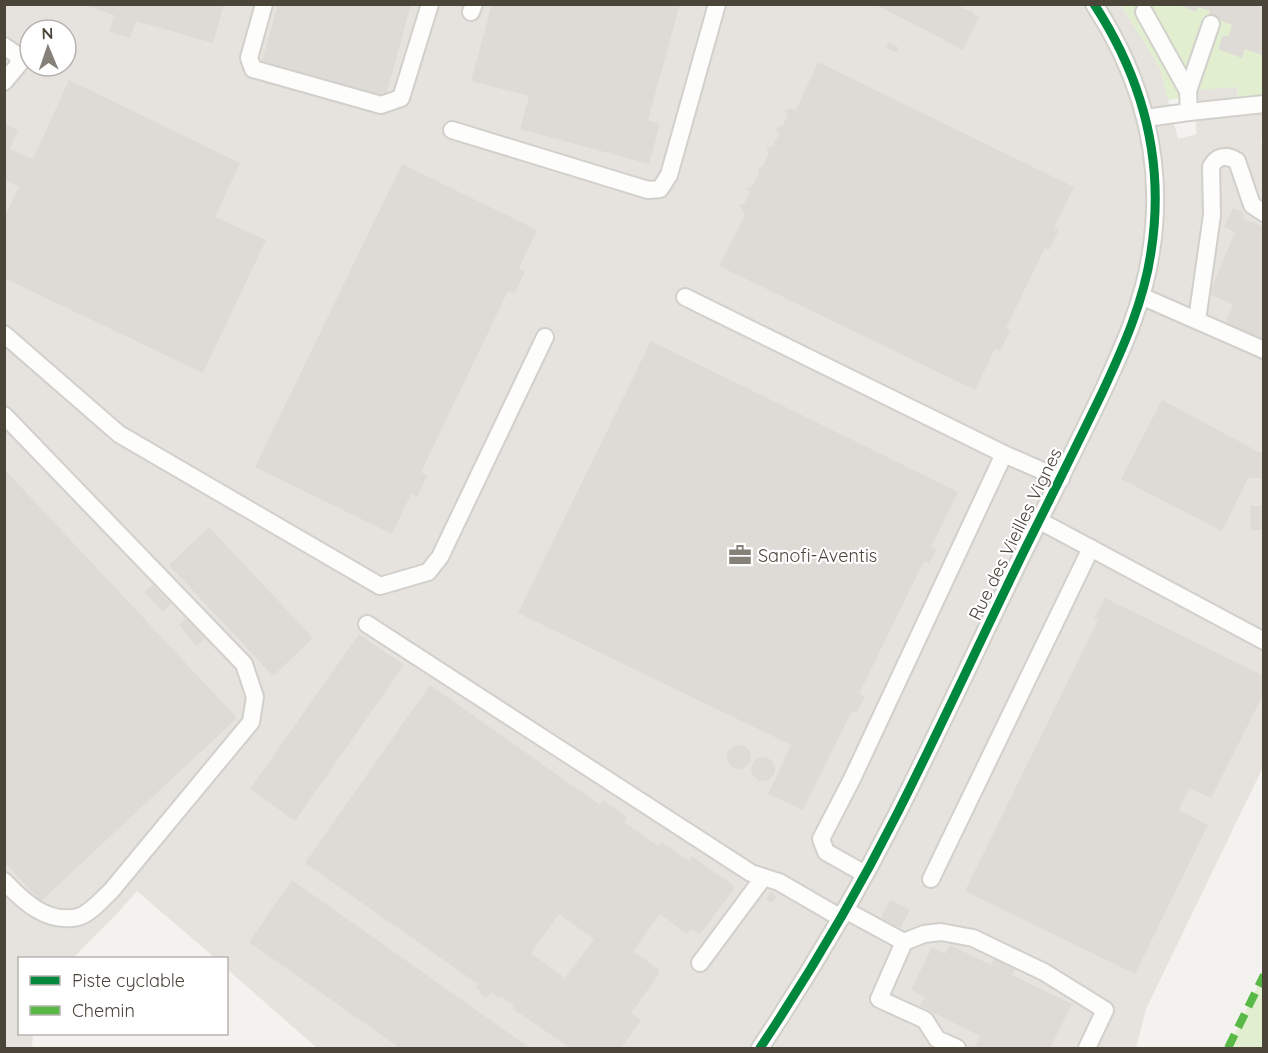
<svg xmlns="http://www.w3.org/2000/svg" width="1268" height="1053" viewBox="0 0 1268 1053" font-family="Quicksand,sans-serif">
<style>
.industrial{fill:#e6e2de;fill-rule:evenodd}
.green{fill:#e1eecf}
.parking{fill:#e6e3df}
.building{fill:#dedbd6;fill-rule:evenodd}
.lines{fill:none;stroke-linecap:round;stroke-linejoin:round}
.minor-casing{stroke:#d2d0cb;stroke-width:20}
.minor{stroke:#fdfdfc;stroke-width:16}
.quiet{stroke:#58b947;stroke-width:8;stroke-dasharray:15 8;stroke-linecap:butt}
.cycleway-casing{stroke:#fff;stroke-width:13}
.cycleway{stroke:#00873e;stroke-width:9}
.labels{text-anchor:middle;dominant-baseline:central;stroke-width:4.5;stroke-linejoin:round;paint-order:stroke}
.street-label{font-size:18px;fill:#4b4439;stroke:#fff}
.poi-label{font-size:18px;fill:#4b4439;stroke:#fff;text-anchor:start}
</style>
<rect width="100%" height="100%" fill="#f4f2ee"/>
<path class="industrial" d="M 5,5 L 1121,5 L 1160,68 L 1178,139 L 1197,134 L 1196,129 L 1238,125 L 1238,113 L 1263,111 L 1263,136 L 1261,142 L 1264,151 L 1263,767 L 1146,1009 L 1136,1048 L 317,1048 L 227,969 L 226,958 L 215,958 L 137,891 L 115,916 L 73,958 L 20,958 L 20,1034 L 33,1034 L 32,1048 L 5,1048 ZM 30,30 L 66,30 L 66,66 L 30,66 Z"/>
<g class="green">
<polygon points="1121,5 1263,5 1263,97 1238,99 1237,87 1168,100 1160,68"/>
<polygon points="1263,975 1263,1048 1228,1048"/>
</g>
<g class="parking">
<polygon points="5,39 23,50 25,58 24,75 33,81 19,98 10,92 5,97"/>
<polygon points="1237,87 1238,125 1196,129 1195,111 1196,90"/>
</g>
<g class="building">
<polygon points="80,4 224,4 213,43 136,21 130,38 109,32 114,15"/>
<polygon points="278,4 411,4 385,99 261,65"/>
<polygon points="492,4 680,4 648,120 660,124 649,164 520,129 529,96 471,81"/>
<polygon points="874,4 962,4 961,8 974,12 973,14 979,17 963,50 945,41 948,34 945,40"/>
<polygon points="1178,4 1264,4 1262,55 1245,49 1242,58 1218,49 1223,35 1228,37 1232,25 1208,16 1210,11 1198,7 1196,12"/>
<polygon points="889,43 899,48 896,52 886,48"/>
<polygon points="818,62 1074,187 1054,228 1059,230 1049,250 1045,248 1006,328 1010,331 1000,351 995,349 975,390 719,266 745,215 739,205 744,204 750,192 747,188 752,187 759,173 757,168 762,167 769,154 766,148 772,147 779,134 775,128 782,126 788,115 785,110 792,108 796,110"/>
<polygon points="69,80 240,163 215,217 266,240 203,373 4,278 4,218 19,187 4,180 4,123 18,130 10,149 33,159"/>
<polygon points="402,164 537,230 519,268 525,271 515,293 508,291 421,472 427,476 417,497 411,494 392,534 255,467"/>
<polygon points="1233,208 1244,213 1242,218 1264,227 1264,346 1224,327 1233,305 1209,294 1235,232 1224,227"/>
<polygon points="651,341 958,492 931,547 936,550 929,563 924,561 859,694 865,697 857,712 852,711 803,810 768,794 791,745 518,613"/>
<polygon points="1162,400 1259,452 1264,452 1264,478 1248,478 1222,531 1121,479"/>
<polygon points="4,469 237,718 41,901 4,862"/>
<polygon points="1250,506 1264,506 1264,530 1251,530"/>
<polygon points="209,527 313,638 273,676 169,565"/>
<polygon points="153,585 171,604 163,612 144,592"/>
<polygon points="1105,598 1264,676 1264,693 1211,798 1189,788 1179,810 1208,825 1135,974 965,891 1098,620 1094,618"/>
<polygon points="188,617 206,638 196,646 179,625"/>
<polygon points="359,634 404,665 295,821 250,789"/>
<path d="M 430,685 L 600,805 L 603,800 L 627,817 L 624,822 L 658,846 L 661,842 L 689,861 L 692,856 L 734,886 L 733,890 L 700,934 L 690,929 L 687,934 L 660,914 L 633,951 L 658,969 L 659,974 L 631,1013 L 641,1020 L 621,1048 L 570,1048 L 512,1008 L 514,1005 L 500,996 L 498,998 L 491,992 L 486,998 L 479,994 L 481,991 L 475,987 L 478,984 L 305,863 ZM 559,914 L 594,939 L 565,978 L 531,953 Z"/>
<circle cx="739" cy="757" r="12"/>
<circle cx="763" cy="769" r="12"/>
<polygon points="292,880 530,1048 400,1048 249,942"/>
<polygon points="771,892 777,897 772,903 766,899"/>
<polygon points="890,900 910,909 901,928 881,918"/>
<polygon points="950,945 991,965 997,952 1018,962 1012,975 1072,1004 1050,1048 1007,1048 1002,1046 1000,1048 974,1048 980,1036 920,1006 925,997 911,990 932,947 945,954"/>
</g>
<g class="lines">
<g class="minor-casing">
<g id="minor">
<polyline points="264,4 249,58 253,69 381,105 401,98 430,4"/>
<polyline points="471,12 474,4"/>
<polyline points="1144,12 1188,91 1189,112"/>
<polyline points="4,46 17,55 19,64 4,82"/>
<polyline points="1188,91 1211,24"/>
<polyline points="1146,118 1189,112 1264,104"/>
<polyline points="452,130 648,190 660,189 669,175 717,4"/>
<polyline points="1141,296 1264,350"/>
<polyline points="685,297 1004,454 1061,479"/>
<path d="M 1197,320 L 1212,215 L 1211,167 C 1216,156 1227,154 1237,161 L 1252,205 L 1264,213"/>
<polyline points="4,334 119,434 380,586 428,572 440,557 545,337"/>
<path d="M 4,415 L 244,664 L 255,697 L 251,722 L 111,891 C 102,899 90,914 78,917 C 47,924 24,902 4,881"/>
<polyline points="1040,521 1264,641"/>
<polyline points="367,624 751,873 779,882 841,918"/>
<polyline points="865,874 826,852 821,839 852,779 1004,454"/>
<polyline points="931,879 1091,548"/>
<polyline points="845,910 904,942"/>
<polyline points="700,963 763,878"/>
<path d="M 760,1048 C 810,973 856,895 897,814 C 941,727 982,637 1025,549 C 1051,497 1077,445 1102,393 C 1123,348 1144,301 1151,252 C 1165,163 1143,79 1094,4"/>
<polyline points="957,1048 937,1039 925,1020 879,999 904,942 924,934 941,932 973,938 1044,972 1105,1010 1087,1048"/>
</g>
</g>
<use href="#minor" class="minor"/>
<polyline class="quiet" points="1228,1048 1264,975"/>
<g class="cycleway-casing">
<path id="cycleway" d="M 760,1048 C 810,973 856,895 897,814 C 941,727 982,637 1025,549 C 1051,497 1077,445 1102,393 C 1123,348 1144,301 1151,252 C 1165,163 1143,79 1094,4"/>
</g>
<use href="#cycleway" class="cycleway"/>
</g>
<defs>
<g id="office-bare" transform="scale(1.8)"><path d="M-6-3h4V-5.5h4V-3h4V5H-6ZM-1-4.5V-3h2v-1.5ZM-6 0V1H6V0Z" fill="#868178" stroke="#fff" stroke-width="2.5" paint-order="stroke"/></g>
</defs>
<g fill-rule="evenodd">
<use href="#office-bare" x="740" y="555"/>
</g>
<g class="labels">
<g class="street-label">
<text transform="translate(1015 534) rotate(-64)">Rue des Vieilles Vignes</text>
</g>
<g class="poi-label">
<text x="758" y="555">Sanofi-Aventis</text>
</g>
</g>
<rect width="1268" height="1053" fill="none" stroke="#4b4439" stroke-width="12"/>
<rect x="18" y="957" width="210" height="78" fill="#ffffff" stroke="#b7b4b0" stroke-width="1.5"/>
<rect x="30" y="976" width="30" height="9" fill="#00873e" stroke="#b7b4b0" stroke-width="1.5"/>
<text x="72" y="987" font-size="18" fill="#4b4439">Piste cyclable</text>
<rect x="30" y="1006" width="30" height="9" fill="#58b947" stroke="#b7b4b0" stroke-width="1.5"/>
<text x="72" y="1017" font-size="18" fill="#4b4439">Chemin</text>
<g transform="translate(48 48) rotate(358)"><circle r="28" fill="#ffffff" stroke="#b7b4b0" stroke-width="1.5"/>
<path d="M0-4.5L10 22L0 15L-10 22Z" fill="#868178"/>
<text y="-9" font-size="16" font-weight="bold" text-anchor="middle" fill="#4b4439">N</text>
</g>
</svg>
